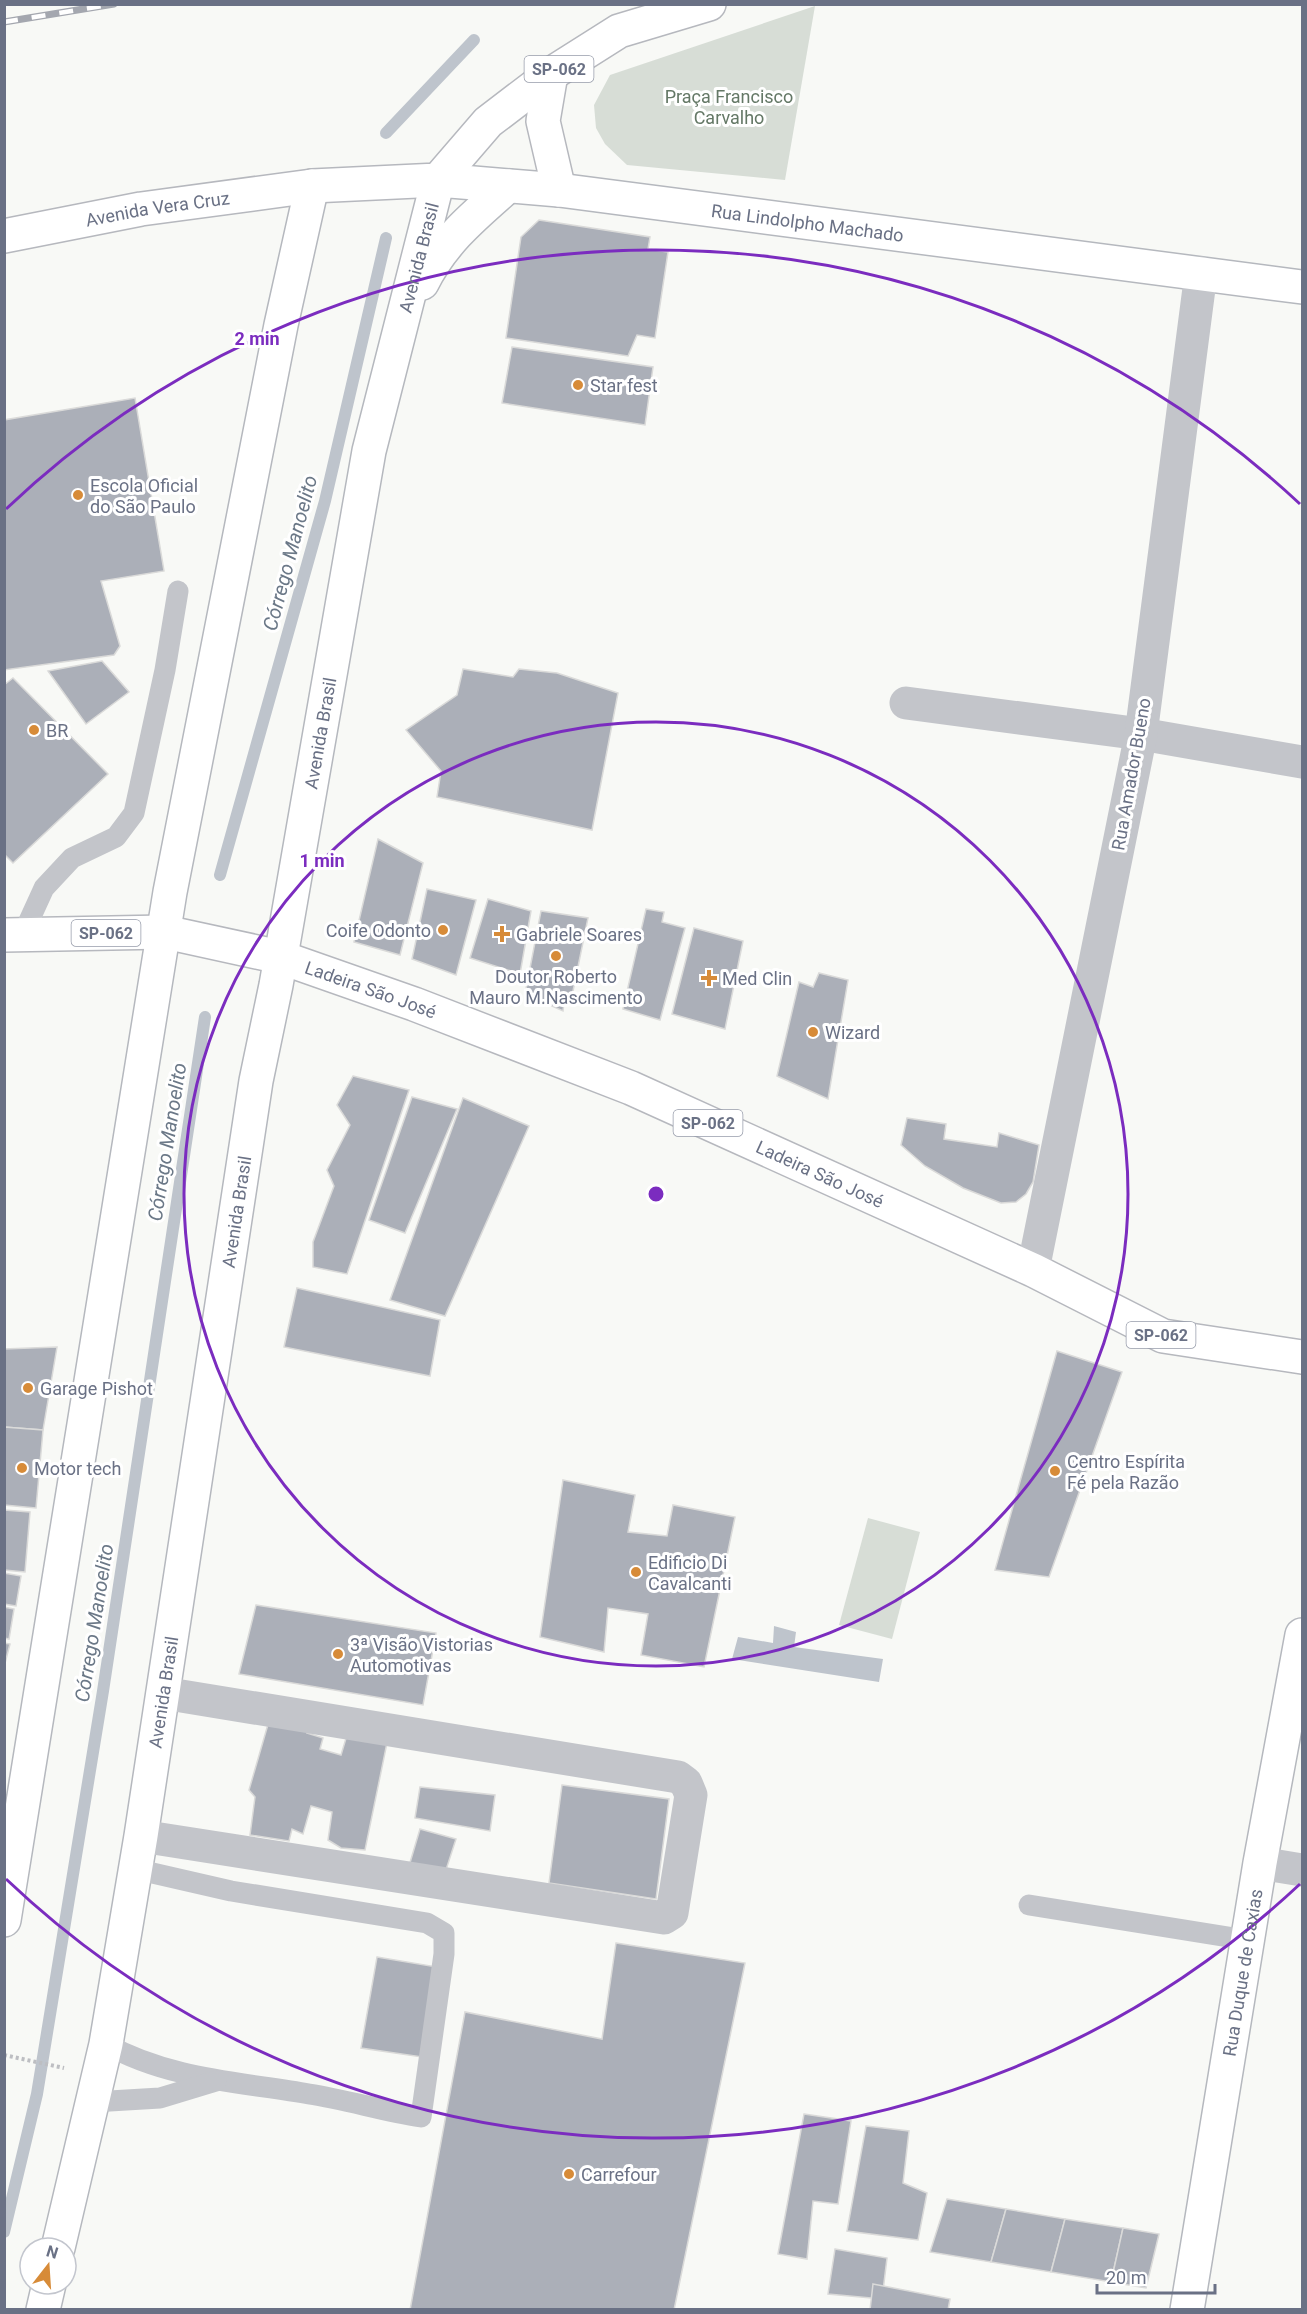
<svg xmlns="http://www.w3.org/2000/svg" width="1307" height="2314" viewBox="0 0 1307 2314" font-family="Roboto,sans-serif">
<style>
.green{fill:#d7ddd6}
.water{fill:#bec4cc}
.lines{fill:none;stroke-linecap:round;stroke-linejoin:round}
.stream{stroke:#bec4cc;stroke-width:12}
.building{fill:#abafb8;stroke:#dadad9;stroke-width:1.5}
.secondary-casing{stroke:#b5b8be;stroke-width:36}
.primary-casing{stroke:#b6b8be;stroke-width:36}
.path{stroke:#bdbec2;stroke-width:4;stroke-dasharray:3 3;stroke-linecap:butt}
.lane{stroke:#c3c5ca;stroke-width:21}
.street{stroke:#c3c5ca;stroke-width:33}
.secondary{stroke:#fff;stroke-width:33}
.primary{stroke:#fff;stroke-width:33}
.rail-casing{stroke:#a4a7af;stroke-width:7}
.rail{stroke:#fff;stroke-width:4.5;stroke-dasharray:14;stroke-linecap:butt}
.ring{fill:none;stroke:#7b2cbf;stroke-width:3}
.poi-dot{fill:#d78b38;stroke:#fff;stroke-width:2}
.labels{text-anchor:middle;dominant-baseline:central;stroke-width:6;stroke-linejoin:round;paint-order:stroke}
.shield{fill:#fff;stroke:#979caa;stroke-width:1.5}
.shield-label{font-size:16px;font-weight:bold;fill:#6a7185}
.park-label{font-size:18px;fill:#647866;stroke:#fff}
.street-label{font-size:18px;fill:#6a7185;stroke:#fff}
.poi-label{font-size:18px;fill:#6a7185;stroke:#fff;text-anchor:start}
.water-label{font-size:20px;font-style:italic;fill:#6b7887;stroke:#fff}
.centre{fill:#7b2cbf;stroke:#fff;stroke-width:3}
.ring-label{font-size:18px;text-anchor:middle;font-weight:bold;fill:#7b2cbf;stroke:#fff;stroke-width:6;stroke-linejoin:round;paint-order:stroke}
</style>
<rect width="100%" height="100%" fill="#f8f9f6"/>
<g class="green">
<polygon points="815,6 785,180 627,165 605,144 596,128 594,105 610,75"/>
<polygon points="868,1518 920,1532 892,1639 839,1625"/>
</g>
<polygon class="water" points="774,1626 796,1632 794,1647 883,1659 879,1682 732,1659 738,1637 773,1643"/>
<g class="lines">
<g class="stream">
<polyline points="386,133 474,40"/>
<polyline points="220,875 325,501 386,238"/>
<polyline points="4,2232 37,2094 103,1691 205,1017"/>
</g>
</g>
<g class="building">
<polygon points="539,220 650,237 648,249 668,252 655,338 637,335 628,356 506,338 521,237"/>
<polygon points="512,347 653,367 645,425 502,403"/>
<polygon points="135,398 164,571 101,581 120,646 114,655 4,670 4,420"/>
<polygon points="102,661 129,692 86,724 48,671"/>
<polygon points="463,669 513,677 519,669 557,673 618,693 592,830 437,797 441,771 406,730 457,695"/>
<polygon points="13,678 108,774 13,863 4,854 4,685"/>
<polygon points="378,839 423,863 400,955 354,942"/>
<polygon points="427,889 476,900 456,975 412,959"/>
<polygon points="488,899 531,911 520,974 470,958"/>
<polygon points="646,909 664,912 662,922 685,928 660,1020 623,1009"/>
<polygon points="541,911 588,918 572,996 565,994 563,1011 525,994"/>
<polygon points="694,928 743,941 725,1029 672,1014"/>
<polygon points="819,973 848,980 828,1099 777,1076 799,982 813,987"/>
<polygon points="353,1076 409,1090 347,1274 313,1267 313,1242 334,1186 327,1170 350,1125 337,1105"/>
<polygon points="412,1097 457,1109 405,1233 369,1220"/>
<polygon points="463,1098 529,1126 445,1316 390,1300"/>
<polygon points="907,1118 946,1124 944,1139 997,1147 999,1133 1039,1145 1033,1182 1026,1194 1016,1202 1001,1203 963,1188 925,1166 901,1145"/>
<polygon points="297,1288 440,1320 430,1376 284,1347"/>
<polygon points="57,1347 43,1430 4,1427 4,1349"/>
<polygon points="1057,1351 1122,1372 1049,1577 995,1570"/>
<polygon points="4,1427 43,1430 36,1508 4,1505"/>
<polygon points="563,1480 635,1495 628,1532 667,1536 673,1505 735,1517 704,1667 641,1655 648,1614 608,1608 604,1652 540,1637"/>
<polygon points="4,1510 30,1512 25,1572 4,1570"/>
<polygon points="4,1573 21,1576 16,1606 4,1604"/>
<polygon points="256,1605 436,1633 423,1705 239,1674"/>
<polygon points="4,1607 14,1609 9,1639 4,1638"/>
<polygon points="4,1643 10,1644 4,1667"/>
<polygon points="271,1714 311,1724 307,1733 323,1738 320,1749 341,1755 347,1735 388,1738 365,1850 341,1848 328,1840 332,1812 311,1806 303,1834 292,1829 289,1841 250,1835 255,1797 249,1790"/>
<polygon points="562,1785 669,1799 656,1899 549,1883"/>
<polygon points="420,1787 495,1795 490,1831 415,1818"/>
<polygon points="420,1829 456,1839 445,1873 409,1866"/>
<polygon points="616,1943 745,1963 674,2310 410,2310 465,2012 602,2039"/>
<polygon points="377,1957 437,1967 422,2057 361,2048"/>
<polygon points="804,2114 851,2121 838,2204 813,2201 807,2259 778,2254"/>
<polygon points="866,2126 909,2131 903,2183 927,2193 918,2240 847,2231"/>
<polygon points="947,2199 1006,2209 991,2262 930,2252"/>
<polygon points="1006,2209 1065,2219 1051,2272 991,2262"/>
<polygon points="1065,2219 1123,2228 1111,2282 1051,2272"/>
<polygon points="1123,2228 1159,2234 1146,2288 1111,2282"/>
<polygon points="835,2249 887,2258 882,2299 828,2294"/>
<polygon points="873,2284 950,2299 948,2310 870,2310"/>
</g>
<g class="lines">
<g class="secondary-casing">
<g id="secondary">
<path d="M 422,283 C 443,241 474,216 508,186"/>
<polyline points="4,1920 170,892 281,325 312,186"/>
<path id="s1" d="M 58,2248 L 106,2044 L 141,1836 L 256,1081 L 276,985 L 369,451 L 438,180 L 559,190 L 1302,287"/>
<polyline points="43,2310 49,2284"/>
<path id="s2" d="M 1187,2310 L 1260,1863 L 1302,1635"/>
</g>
</g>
<g class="primary-casing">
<g id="primary">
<polyline points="551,74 543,121 559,190"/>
<path id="s3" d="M 4,236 L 141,209 L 312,186 L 438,180 L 488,122 L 551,74 L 619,31 L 709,4"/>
<path id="s4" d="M 4,935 L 165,932 L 280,957 L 414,1004 L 631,1088 L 1033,1270 L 1163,1336 L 1302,1357"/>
</g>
</g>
<polyline class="path" points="4,2055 64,2068"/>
<g class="lane">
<polyline points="23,934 44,888 72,858 116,837 134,813 165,670 178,591"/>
<polyline points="1029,1905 1247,1940"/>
<path d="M 106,2044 C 168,2079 240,2082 309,2094 C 347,2100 383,2111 421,2117 L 444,1954 L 444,1933 L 427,1923 L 231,1891 L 135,1869"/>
<polyline points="93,2102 160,2098 216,2081"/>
</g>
<g class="street">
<polyline points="906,703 1141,734 1302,762"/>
<polyline points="1033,1270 1141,734 1201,273"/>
<polyline points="141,1836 664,1918 672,1913 691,1795 686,1783 678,1777 163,1693"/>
<polyline points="1260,1863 1302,1870"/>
</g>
<use href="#secondary" class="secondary"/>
<use href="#primary" class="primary"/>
<g class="rail-casing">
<polyline id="rail" points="4,22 114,4"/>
</g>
<use href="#rail" class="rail"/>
</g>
<g class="ring">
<circle cx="656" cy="1194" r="472"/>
<path d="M1300 1884A944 944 0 0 1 6 1879M6 509A944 944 0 0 1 1300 504"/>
</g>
<g class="poi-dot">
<circle cx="578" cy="385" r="6"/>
<circle cx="78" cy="495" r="6"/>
<circle cx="34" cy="730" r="6"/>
<circle cx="443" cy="930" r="6"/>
<path d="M499 925h6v6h6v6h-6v6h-6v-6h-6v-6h6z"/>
<circle cx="556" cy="956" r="6"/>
<path d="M706 969h6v6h6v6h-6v6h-6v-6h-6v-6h6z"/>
<circle cx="813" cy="1032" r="6"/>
<circle cx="28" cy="1388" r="6"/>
<circle cx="22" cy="1468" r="6"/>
<circle cx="1055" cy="1471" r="6"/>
<circle cx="636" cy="1572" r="6"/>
<circle cx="338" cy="1654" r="6"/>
<circle cx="569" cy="2174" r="6"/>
</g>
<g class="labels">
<g class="shield">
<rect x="524.5" y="56" width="69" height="26" rx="4.5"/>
<rect x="71.5" y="920" width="69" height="26" rx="4.5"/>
<rect x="673.5" y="1110" width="69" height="26" rx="4.5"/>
<rect x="1126.5" y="1322" width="69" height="26" rx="4.5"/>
</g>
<g class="shield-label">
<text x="559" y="69">SP-062</text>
<text x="106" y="933">SP-062</text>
<text x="708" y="1123">SP-062</text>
<text x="1161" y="1335">SP-062</text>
</g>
<g class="park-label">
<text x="729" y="96">Praça Francisco<tspan x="729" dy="21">Carvalho</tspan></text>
</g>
<g class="street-label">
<text stroke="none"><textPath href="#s3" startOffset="156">Avenida Vera Cruz</textPath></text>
<text stroke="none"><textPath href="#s1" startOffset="2476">Rua Lindolpho Machado</textPath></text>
<text stroke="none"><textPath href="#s1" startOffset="2024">Avenida Brasil</textPath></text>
<text stroke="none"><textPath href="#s1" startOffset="1538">Avenida Brasil</textPath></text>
<text transform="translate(1131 774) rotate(-80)">Rua Amador Bueno</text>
<text stroke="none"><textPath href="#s4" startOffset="375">Ladeira São José</textPath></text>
<text stroke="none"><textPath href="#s4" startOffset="861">Ladeira São José</textPath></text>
<text stroke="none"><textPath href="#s1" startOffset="1052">Avenida Brasil</textPath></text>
<text stroke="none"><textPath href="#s1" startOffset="566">Avenida Brasil</textPath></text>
<text stroke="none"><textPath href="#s2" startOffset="342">Rua Duque de Caxias</textPath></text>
</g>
<g class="poi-label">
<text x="590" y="385">Star fest</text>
<text x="90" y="485">Escola Oficial<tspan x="90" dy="21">do São Paulo</tspan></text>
<text x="46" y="730">BR</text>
<text x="431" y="930" text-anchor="end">Coife Odonto</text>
<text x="516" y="934">Gabriele Soares</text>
<text x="556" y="976" text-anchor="middle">Doutor Roberto<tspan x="556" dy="21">Mauro M.Nascimento</tspan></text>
<text x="722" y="978">Med Clin</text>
<text x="825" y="1032">Wizard</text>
<text x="40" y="1388">Garage Pishot</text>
<text x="1067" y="1461">Centro Espírita<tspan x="1067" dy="21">Fé pela Razão</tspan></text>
<text x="34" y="1468">Motor tech</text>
<text x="648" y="1562">Edificio Di<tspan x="648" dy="21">Cavalcanti</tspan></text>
<text x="350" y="1644">3ª Visão Vistorias<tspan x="350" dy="21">Automotivas</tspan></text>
<text x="581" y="2174">Carrefour</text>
</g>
<g class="water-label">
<text transform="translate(290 553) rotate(-75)">Córrego Manoelito</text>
<text transform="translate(167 1142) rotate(-81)">Córrego Manoelito</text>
<text transform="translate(94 1623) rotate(-81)">Córrego Manoelito</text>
</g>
</g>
<circle cx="656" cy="1194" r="9" class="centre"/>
<g class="ring-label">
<text x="257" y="345">2 min</text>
<text x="322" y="867">1 min</text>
</g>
<rect width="1307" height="2314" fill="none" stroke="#6a7185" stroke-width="12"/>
<g transform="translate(48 2266) rotate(17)"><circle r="28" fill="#ffffff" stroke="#c3c6ce" stroke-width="1.5"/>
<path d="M0-4.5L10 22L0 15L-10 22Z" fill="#d78b38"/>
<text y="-9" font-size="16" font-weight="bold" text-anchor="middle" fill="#6a7185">N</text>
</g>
<path d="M1097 2284v9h118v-9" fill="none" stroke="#6a7185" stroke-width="3"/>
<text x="1106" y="2284" font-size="18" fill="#6a7185" stroke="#ffffff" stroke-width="4.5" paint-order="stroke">20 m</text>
</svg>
